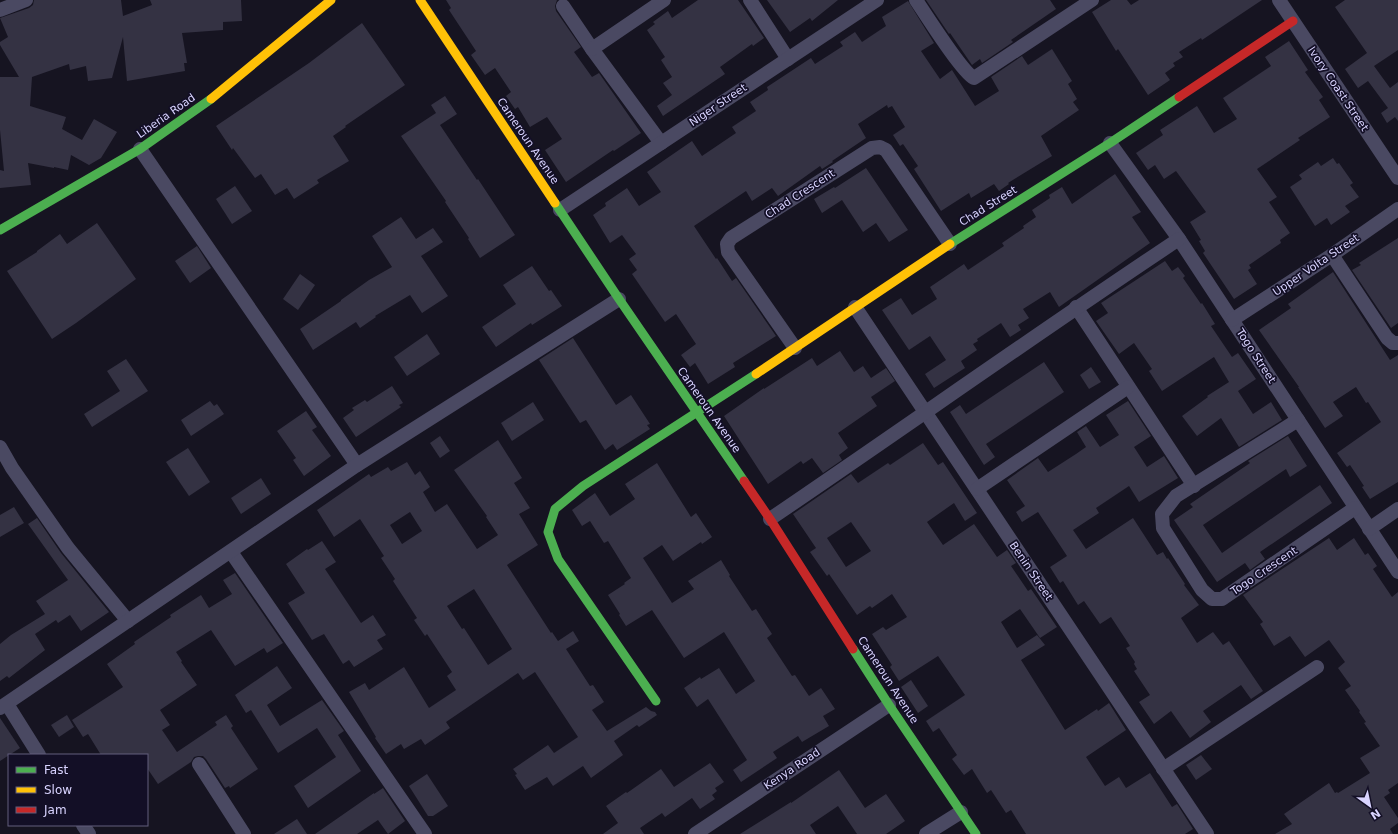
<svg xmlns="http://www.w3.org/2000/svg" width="1398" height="834" viewBox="0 0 1398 834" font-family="'DejaVu Sans',sans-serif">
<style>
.building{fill:#343243;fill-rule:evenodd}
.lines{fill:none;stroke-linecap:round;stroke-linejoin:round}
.street{stroke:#4a4962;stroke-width:14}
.fast{stroke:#4caf50;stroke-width:9}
.slow{stroke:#ffc107;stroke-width:9}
.jam{stroke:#c62828;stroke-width:9}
.labels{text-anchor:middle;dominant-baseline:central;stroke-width:3.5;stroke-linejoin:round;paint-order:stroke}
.street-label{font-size:11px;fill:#d9d4ff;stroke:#130f26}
</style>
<rect width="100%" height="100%" fill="#161421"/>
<g class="building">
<polygon points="34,0 121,0 123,16 152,5 150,0 241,0 242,21 223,22 223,30 182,33 187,63 184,63 185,71 127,81 123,37 112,78 88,81 86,66 70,70 69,64 32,77 30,106 66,117 62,129 82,140 94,119 117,132 101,158 89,165 71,155 68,170 54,167 54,168 28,163 31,185 0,188 0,170 4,171 0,130 0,77 19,77 0,45 0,42 8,37 0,18 29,8 33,5"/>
<polygon points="446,0 557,0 555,6 556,11 581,47 574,52 592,77 599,73 641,133 614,151 613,150 566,182 545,150 562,139 547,117 530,127 518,107 515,109 506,96 511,92 495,68 485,75 471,55 476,51 449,10 451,8"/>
<polygon points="698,0 738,0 764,38 753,46 752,44 720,67 725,74 663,116 657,106 672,95 663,83 672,77 661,60 665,57 647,30 655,24 653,22 668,11 672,18"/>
<polygon points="767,0 838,0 812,21 810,18 790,32"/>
<polygon points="926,0 1050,0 1056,9 1011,40 1013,42 982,63 980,59 972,65 950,33 949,34"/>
<polygon points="1111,0 1127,0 1131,5 1139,0 1262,0 1202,40 1201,38 1179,52 1183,57 1173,63 1175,66 1165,73 1170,80 1148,95 1118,49 1116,51 1092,12"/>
<polygon points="1345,0 1398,0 1398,50 1374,66 1390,88 1398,82 1398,121 1395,117 1387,123 1381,113 1388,108 1368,81 1358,88 1345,69 1367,53 1335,7"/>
<polygon points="908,1 934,43 921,51 940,79 952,70 975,106 999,91 991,77 1022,56 1028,65 1052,49 1072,81 1068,84 1077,99 1073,102 1079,110 1041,136 1052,156 1008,183 1009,184 999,191 994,184 971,198 969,193 941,211 914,169 918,166 903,144 900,146 893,135 905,127 892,106 888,108 887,105 858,124 866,138 832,161 833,162 822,169 820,166 778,196 772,188 752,201 746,191 694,226 716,259 717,258 732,281 736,278 776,336 733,363 735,367 708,384 695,363 690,367 681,355 696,344 676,314 665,322 632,274 637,270 629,259 636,254 622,235 610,243 593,215 606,206 605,203 627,188 639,206 661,192 647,172 692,141 702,156 736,133 732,127 756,111 750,102 768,90 767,87 811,58 815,64 843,46 840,42 855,32 862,42 886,26 882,17"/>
<polygon points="362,23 405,85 345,126 346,127 333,136 349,161 317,180 319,183 294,199 287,188 275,195 261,174 255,178 233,148 232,150 216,126 309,63"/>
<polygon points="1289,41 1308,70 1305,72 1323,97 1319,100 1330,117 1298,138 1300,140 1257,169 1277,197 1269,202 1290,233 1280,240 1281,243 1249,265 1251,268 1248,270 1257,284 1234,299 1203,253 1205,251 1199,241 1201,240 1190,222 1206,212 1176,171 1164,179 1155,165 1148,170 1136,153 1163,135 1160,130 1197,106 1214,133 1237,119 1223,98 1271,66 1265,57"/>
<polygon points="445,96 457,114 440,125 477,180 478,179 515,235 480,258 468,239 469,238 445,202 446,201 401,136 436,113 431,105"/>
<polygon points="1333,158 1337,164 1339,163 1353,183 1350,185 1359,197 1345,206 1350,212 1331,225 1327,218 1315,226 1290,187 1302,179 1299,175 1318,162 1321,166"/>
<polygon points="866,168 908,230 889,242 876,223 863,232 842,200 822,213 814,199 834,187 835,188"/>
<polygon points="1115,174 1141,212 1132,217 1150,243 1059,307 1050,292 1023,309 1029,318 1018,325 1021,330 1010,337 1001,323 977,339 978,341 973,344 977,350 961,361 965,368 934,388 925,374 946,360 930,336 909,350 882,310 901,298 912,315 937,299 930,287 964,264 968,270 1004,246 1002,243 1024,228 1023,226 1036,217 1032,210 1050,198 1049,195 1062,187 1072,204"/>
<polygon points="235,186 252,211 232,224 216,199"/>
<polygon points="401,217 416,239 433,228 443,242 421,256 448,296 422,313 410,295 375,316 376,317 360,328 356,322 313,350 300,329 341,301 341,300 369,280 392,267 372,236"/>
<polygon points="97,223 136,279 76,323 52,339 7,271 37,252 37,251 60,234 67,244"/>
<polygon points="1398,238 1398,323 1391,328 1352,270 1361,265 1359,263"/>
<polygon points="197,246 211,268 190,283 175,261"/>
<polygon points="1165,261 1172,271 1178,267 1185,276 1183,278 1201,304 1202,303 1215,324 1211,326 1232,357 1238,353 1256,379 1238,391 1253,414 1271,402 1282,420 1239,447 1221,418 1197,436 1182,416 1208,397 1207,396 1229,382 1214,357 1162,391 1149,371 1152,369 1134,343 1119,354 1096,321 1108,313 1101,303"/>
<polygon points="532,266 549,291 551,290 562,306 532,325 531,323 496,347 482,327 516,304 503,285"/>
<polygon points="1333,272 1390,360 1398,355 1398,482 1370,499 1362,487 1364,486 1350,465 1347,467 1337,453 1381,422 1368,402 1366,403 1356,387 1333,402 1343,416 1325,428 1298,387 1299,387 1259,330 1291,308 1288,304"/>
<polygon points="300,274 315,285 298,310 283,299"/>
<polygon points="427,334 440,354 407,376 394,357"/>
<polygon points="573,338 616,405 631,395 650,424 647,425 650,429 617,450 613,444 605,450 586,420 580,423 539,360"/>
<polygon points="840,351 854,372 863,366 871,378 886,368 895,381 871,397 877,406 838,433 848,448 839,455 842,460 823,473 812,458 803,464 801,461 768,484 724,416 764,388 764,389 812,358 817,366"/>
<polygon points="126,359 148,391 92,427 84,414 120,391 107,371"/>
<polygon points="1044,362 1064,392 986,444 995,457 984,465 950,412 960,405 966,414"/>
<polygon points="1091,367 1101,382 1089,389 1080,375"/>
<polygon points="392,386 403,403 399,405 401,407 356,437 343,418 354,410 352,408 365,400 367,402"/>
<polygon points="210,401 214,406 217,404 224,414 191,436 181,420"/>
<polygon points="1128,401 1151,436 1134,447 1147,467 1164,456 1178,478 1139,502 1129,486 1096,508 1099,513 1073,530 1086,549 1133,518 1157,555 1163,552 1167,559 1168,558 1185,584 1184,585 1199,605 1181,618 1197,643 1213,632 1223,645 1229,641 1263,691 1251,699 1241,685 1203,711 1211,722 1190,738 1171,711 1154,724 1139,702 1150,695 1134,671 1137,669 1134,664 1135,662 1126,648 1130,646 1111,617 1100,624 1084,601 1078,605 1063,581 1060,583 1050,567 1067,556 1038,512 1022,522 1016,512 1025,506 1007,480 1038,458 1048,472 1076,454 1086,447 1077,432 1086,426 1100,447 1119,435 1106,415"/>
<polygon points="533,402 544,420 512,441 501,423"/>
<polygon points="306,411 317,427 312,430 331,456 304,476 293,460 296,458 277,431"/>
<polygon points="440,436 450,451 440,458 430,443"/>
<polygon points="1288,436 1307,466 1290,477 1286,469 1203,525 1222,553 1320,485 1332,503 1260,552 1265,559 1250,570 1245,563 1217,582 1174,520 1193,507 1190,504 1250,463 1248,461"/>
<path d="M 498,440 L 522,478 L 514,483 L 530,508 L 519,514 L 538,545 L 507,565 L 551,633 L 552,632 L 558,641 L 573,631 L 579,641 L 566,649 L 590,686 L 593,685 L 604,702 L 592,710 L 607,731 L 646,707 L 651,711 L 655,712 L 657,715 L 639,727 L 637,725 L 614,741 L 623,755 L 591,778 L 583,766 L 553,786 L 547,777 L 525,790 L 515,775 L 517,774 L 513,769 L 548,745 L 554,753 L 578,737 L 535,672 L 523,680 L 518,673 L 446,722 L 450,728 L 425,745 L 421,739 L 404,749 L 401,744 L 386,754 L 375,738 L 376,737 L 349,692 L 365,683 L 369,690 L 404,667 L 429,708 L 456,690 L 447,676 L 452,672 L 427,634 L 425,636 L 414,620 L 417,618 L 393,581 L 395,579 L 381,558 L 384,556 L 360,519 L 334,537 L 317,510 L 369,474 L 371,477 L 388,467 L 391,471 L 407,462 L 415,475 L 420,471 L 430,487 L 423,492 L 435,512 L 447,504 L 477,549 L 498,535 L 486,517 L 487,516 L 454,470 ZM 410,512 L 422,531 L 402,544 L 390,525 ZM 474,589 L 512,649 L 488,665 L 464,628 L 462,629 L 447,606 Z"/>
<path d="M 923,443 L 938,465 L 943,462 L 977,513 L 965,521 L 954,503 L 927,522 L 943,545 L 974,524 L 997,557 L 1007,550 L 1016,563 L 1011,566 L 1028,591 L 1031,589 L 1057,627 L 1040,638 L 1020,609 L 1001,622 L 1017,648 L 1037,635 L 1045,645 L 1021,660 L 1065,730 L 1097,709 L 1098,711 L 1109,703 L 1126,730 L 1086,757 L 1105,786 L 1119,777 L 1126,788 L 1150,773 L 1172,807 L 1177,804 L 1193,829 L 1185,834 L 1026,834 L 1011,810 L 1006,813 L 991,790 L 987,793 L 972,769 L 964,775 L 952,759 L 957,755 L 939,728 L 933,732 L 926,721 L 965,695 L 938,656 L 899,681 L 890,667 L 892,665 L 872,634 L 883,627 L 886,630 L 907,617 L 892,594 L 872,608 L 870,606 L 857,615 L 829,574 L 827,576 L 810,552 L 816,548 L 793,514 L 851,474 L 858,483 L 888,463 L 890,465 ZM 851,522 L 871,551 L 846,567 L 827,538 Z"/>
<polygon points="188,448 210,482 189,496 166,462"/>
<polygon points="657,463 691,517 696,513 712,537 702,544 701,542 673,561 662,545 643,558 672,603 694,589 688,581 721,560 730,575 729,576 752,611 756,609 772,634 767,638 792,676 795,675 809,696 821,688 835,709 823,716 829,726 802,742 798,736 773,752 777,758 741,782 733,770 747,760 708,699 697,707 684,688 700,677 701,679 719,668 736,694 755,681 724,632 684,658 652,610 626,626 619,615 620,614 608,595 625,584 624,583 631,578 608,541 604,543 590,521 582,526 572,510 595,493 610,516 635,499 625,484"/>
<polygon points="261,478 271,494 241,514 231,498"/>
<polygon points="14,507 24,523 0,537 0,515"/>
<polygon points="37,518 61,553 109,612 81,631 70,615 58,623 56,620 35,634 45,650 9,678 7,676 0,681 0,644 11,635 45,614 36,601 68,580 28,524"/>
<polygon points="1329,538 1337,550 1354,538 1365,555 1368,553 1377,566 1373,569 1392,597 1398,592 1398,783 1388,790 1390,793 1384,797 1398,818 1398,823 1390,829 1393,834 1275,834 1292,824 1284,814 1329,783 1335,793 1337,792 1338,793 1370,773 1360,758 1380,746 1364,723 1366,722 1359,712 1360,711 1345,690 1351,686 1338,668 1345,662 1329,640 1305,657 1290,636 1274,646 1260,624 1263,622 1243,595"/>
<polygon points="322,541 336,562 325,569 361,623 373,615 386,635 377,640 383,649 354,667 349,660 343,664 324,634 312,640 288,603 305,593 286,564 307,549 308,550"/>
<polygon points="235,573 283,643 267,653 264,648 235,666 211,630 176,652 182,661 181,662 197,685 160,710 170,725 162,730 177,752 217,725 215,722 226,715 233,726 231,728 258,769 230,788 229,786 225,788 206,759 203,756 198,756 194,757 191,762 158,784 147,768 147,755 101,755 88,734 83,737 72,720 123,687 107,664 135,644 134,642 171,617 170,615 201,595 209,608 232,594 223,580"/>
<polygon points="277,666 292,688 267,705 280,726 322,700 344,731 338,735 361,771 308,808 294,786 336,757 317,728 278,753 251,710 246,713 235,695"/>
<polygon points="911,680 928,706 918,713 901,687"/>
<polygon points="67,715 74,727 59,737 51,725"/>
<polygon points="0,718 20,748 0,761"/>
<polygon points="1201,755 1212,769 1196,780 1186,765"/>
<polygon points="710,763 724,782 715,788 717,791 712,795 715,799 700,809 692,798 665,817 662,813 640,828 644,834 603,834 618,823 606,806 626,792 627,793 661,769 674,787"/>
<polygon points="839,770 865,808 886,794 905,821 886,834 857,834 838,806 810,825 816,834 740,834 791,802 791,803"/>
<polygon points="427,774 448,806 433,816 428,816 409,786"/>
<polygon points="383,788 405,821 388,834 378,820 357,834 315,834 374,793 374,794"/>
<polygon points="297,819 307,834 274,834"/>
</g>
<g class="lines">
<g class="street">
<polyline points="750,0 788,59"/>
<path d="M 916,0 C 926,15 962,72 974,78 L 1092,0"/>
<polyline points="1279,0 1398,178"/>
<polyline points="563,6 592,49 661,143"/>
<polyline points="0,10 26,0"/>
<polyline points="592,49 664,0"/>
<polyline points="1110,143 1179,239 1398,572"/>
<polyline points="140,149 357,465"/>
<polyline points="560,210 877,0"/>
<polyline points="1332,255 1387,338 1393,343 1398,343"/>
<polyline points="855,307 1207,834"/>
<polyline points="1076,307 1194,486"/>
<polyline points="1232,320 1332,255 1398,209"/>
<polyline points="795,348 728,252 727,244 731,238 872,148 880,147 886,150 950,244"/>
<polyline points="1298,420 1176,496 1162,514 1163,528 1202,590 1212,599 1222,599 1355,508"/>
<polyline points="0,447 12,468 68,548 128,621"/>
<polyline points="977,489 1128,387"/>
<path d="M 770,519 C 907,426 1042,330 1179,239"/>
<polyline points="1369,529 1398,509"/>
<polyline points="231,552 425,834"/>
<polyline points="7,704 39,755"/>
<polyline points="0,708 357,465 619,299"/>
<polyline points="199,764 244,834"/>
<polyline points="1163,769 1317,667"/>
<polyline points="83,825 89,834"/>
<polyline points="695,834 889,705"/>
<polyline points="926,834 961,812"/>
</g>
<g class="fast">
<polyline points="555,203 619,299 744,481"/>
<polyline points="0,230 140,149 211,99"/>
<polyline points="950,244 1110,143 1179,97"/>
<polyline points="853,649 889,705 976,834"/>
<polyline points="656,701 558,559 548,532 555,509 583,486 756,374"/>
</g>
<g class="slow">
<polyline points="420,0 555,203"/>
<polyline points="211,99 331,0"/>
<polyline points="756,374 950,244"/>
</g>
<g class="jam">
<polyline points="1179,97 1293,21"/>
<polyline points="744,481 770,519 853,649"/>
</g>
</g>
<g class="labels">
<g class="street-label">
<text transform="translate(1338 89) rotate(56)">Ivory Coast Street</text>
<text transform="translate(718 105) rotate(-34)">Niger Street</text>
<text transform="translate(166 116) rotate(-35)">Liberia Road</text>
<text transform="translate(528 141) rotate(56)">Cameroun Avenue</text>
<text transform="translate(800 194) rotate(-33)">Chad Crescent</text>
<text transform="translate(988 206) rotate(-32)">Chad Street</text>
<text transform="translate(1316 265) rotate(-34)">Upper Volta Street</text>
<text transform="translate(1256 356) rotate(57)">Togo Street</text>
<text transform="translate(709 410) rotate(55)">Cameroun Avenue</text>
<text transform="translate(1031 571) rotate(56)">Benin Street</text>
<text transform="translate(1264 571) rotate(-34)">Togo Crescent</text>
<text transform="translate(888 680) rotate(57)">Cameroun Avenue</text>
<text transform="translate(792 769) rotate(-34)">Kenya Road</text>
</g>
</g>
<rect x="8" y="754" width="140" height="72" fill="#130f26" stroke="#625e7d"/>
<rect x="16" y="767" width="20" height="6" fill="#4caf50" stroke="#625e7d"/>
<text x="44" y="774" font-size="12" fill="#d9d4ff">Fast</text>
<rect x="16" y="787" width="20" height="6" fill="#ffc107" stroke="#625e7d"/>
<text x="44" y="794" font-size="12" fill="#d9d4ff">Slow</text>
<rect x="16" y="807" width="20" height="6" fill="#c62828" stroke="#625e7d"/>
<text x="44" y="814" font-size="12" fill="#d9d4ff">Jam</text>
<g transform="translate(1370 806) rotate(147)" stroke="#130f26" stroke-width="3" paint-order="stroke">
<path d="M0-3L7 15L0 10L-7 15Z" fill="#d9d4ff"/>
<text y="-6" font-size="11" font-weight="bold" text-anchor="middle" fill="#d9d4ff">N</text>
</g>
</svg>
